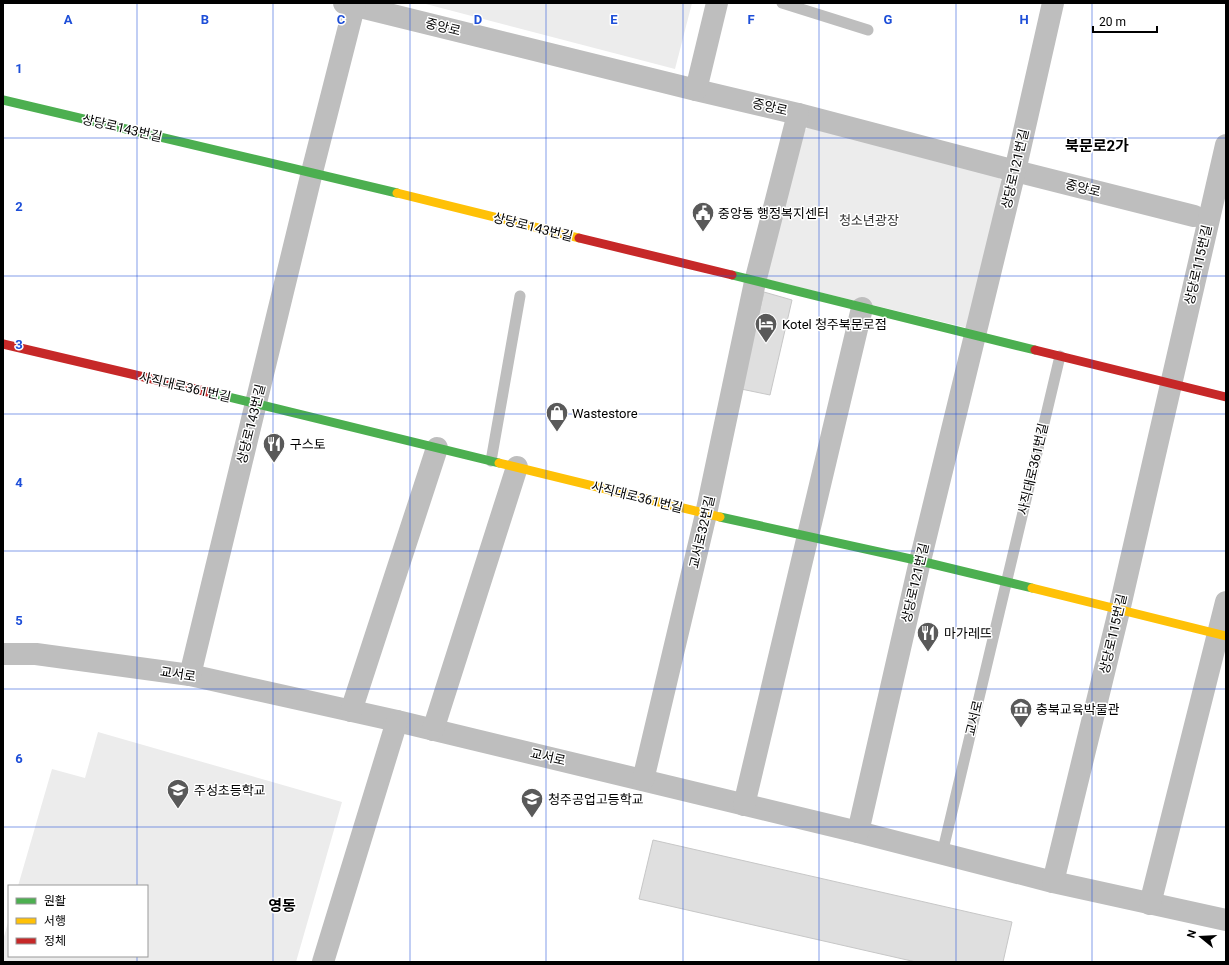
<svg xmlns="http://www.w3.org/2000/svg" width="1229" height="965" viewBox="0 0 1229 965" font-family="Roboto,'Noto Sans KR',sans-serif">
<style>
.green{fill:#ececec}
.building{fill:#dfdfdf;stroke:#c7c7c7}
.lines{fill:none;stroke-linecap:round;stroke-linejoin:round}
.lane{stroke:#bebebe;stroke-width:11}
.street{stroke:#bebebe;stroke-width:22}
.fast{stroke:#4caf50;stroke-width:9}
.slow{stroke:#ffc107;stroke-width:9}
.jam{stroke:#c62828;stroke-width:9}
.grid{fill:none;stroke:#1d4ed8;stroke-width:1;stroke-opacity:0.55}
.labels{text-anchor:middle;dominant-baseline:central;stroke-width:3;stroke-linejoin:round;paint-order:stroke}
.street-label{font-size:13px;fill:#000;stroke:#fff}
.poi-label{font-size:13px;fill:#000;stroke:#fff;text-anchor:start}
.park-label{font-size:13px;fill:#333;stroke:#fff}
.quarter-label{font-size:15px;font-weight:bold;fill:#000;stroke:#fff}
.grid-label{font-size:13px;text-anchor:middle;font-weight:bold;fill:#1d4ed8;stroke:#fff;stroke-width:3;stroke-linejoin:round;paint-order:stroke}
</style>
<rect width="100%" height="100%" fill="#fff"/>
<g class="green">
<polygon points="422,3 692,3 675,69"/>
<polygon points="813,122 985,164 1003,182 972,329 761,278 798,137"/>
<polygon points="98,732 342,802 296,962 3,962 3,940 9,919 9,956 147,956 147,886 18,886 52,769 85,778"/>
</g>
<g class="building">
<polygon points="764,292 792,300 770,395 741,389"/>
<polygon points="653,840 1012,922 1003,962 916,962 639,899"/>
</g>
<g class="lines">
<g class="lane">
<polyline points="782,3 868,30"/>
<polyline points="491,461 520,296"/>
<polyline points="942,854 1060,356"/>
</g>
<g class="street">
<polyline points="344,3 696,90 798,114 1015,171 1194,216"/>
<polyline points="696,90 717,3"/>
<polyline points="3,654 36,654 190,675 397,721 858,832 1053,882 1226,920"/>
<polyline points="190,675 312,172 355,3"/>
<polyline points="351,711 437,448"/>
<polyline points="433,730 517,467"/>
<polyline points="643,780 706,514 755,282 798,114"/>
<polyline points="744,805 862,308"/>
<polyline points="858,832 920,561 1015,171 1053,3"/>
<polyline points="1053,882 1119,611 1226,145"/>
<polyline points="1150,904 1226,602"/>
<polyline points="323,962 397,721"/>
</g>
<g class="fast">
<polyline points="3,100 397,193"/>
<polyline points="732,275 1035,350"/>
<polyline points="208,392 499,463"/>
<polyline points="720,517 920,561 1032,588"/>
</g>
<g class="slow">
<polyline points="397,193 579,238"/>
<polyline points="499,463 720,517"/>
<polyline points="1032,588 1226,636"/>
</g>
<g class="jam">
<polyline points="579,238 732,275"/>
<polyline points="3,344 208,392"/>
<polyline points="1035,350 1226,397"/>
</g>
</g>
<path class="grid" d="M 137,3 L 137,886M 273,3 L 273,962M 410,3 L 410,962M 546,3 L 546,962M 683,3 L 683,962M 819,3 L 819,962M 956,3 L 956,962M 1092,3 L 1092,962M 3,138 L 1226,138M 3,276 L 1226,276M 3,414 L 1226,414M 3,551 L 1226,551M 3,689 L 1226,689M 3,827 L 1226,827M 137,956 L 137,962"/>
<defs>
<g id="civic-pin" transform="scale(1.15)"><path d="M0 17L-7.5 6A9.5 9.5 0 1 1 7.5 6Z" fill="#595959" stroke="#fff"/><path d="M-.6-6.5H3V-4.5H.6V-3L4-1V1h2V6H-6V1h2V-1L-.6-3ZM-1.2 2.5V6h2.4V2.5Z" fill="#fff"/></g>
<g id="hotel-pin" transform="scale(1.15)"><path d="M0 17L-7.5 6A9.5 9.5 0 1 1 7.5 6Z" fill="#595959" stroke="#fff"/><path d="M-6-4.5h1.5V1H6V5H4.5V3h-9V5H-6ZM-4 0a1.8 1.8 0 1 1 3.6 0ZM.5 0V-2.5h3Q6-2.5 6 0Z" fill="#fff"/></g>
<g id="shop-pin" transform="scale(1.15)"><path d="M0 17L-7.5 6A9.5 9.5 0 1 1 7.5 6Z" fill="#595959" stroke="#fff"/><path d="M-5-2.5h2.3a2.7 3.5 0 0 1 5.4 0H5L5.5 6h-11ZM-1.5-2.5h3a1.5 2.3 0 0 0-3 0Z" fill="#fff"/></g>
<g id="restaurant-pin" transform="scale(1.15)"><path d="M0 17L-7.5 6A9.5 9.5 0 1 1 7.5 6Z" fill="#595959" stroke="#fff"/><path d="M-5-6h1v4h1v-4h1v4h1v-4h1v5L-1.5 .5V6h-2V.5L-5-1ZM5-6V6H3V1.5H1.5Q1.5-4 5-6Z" fill="#fff"/></g>
<g id="museum-pin" transform="scale(1.15)"><path d="M0 17L-7.5 6A9.5 9.5 0 1 1 7.5 6Z" fill="#595959" stroke="#fff"/><path d="M0-6L6-3V-2H-6V-3ZM-5-1h2V3h-2ZM-1-1h2V3h-2ZM3-1h2V3H3ZM-6 4H6V6H-6Z" fill="#fff"/></g>
<g id="school-pin" transform="scale(1.15)"><path d="M0 17L-7.5 6A9.5 9.5 0 1 1 7.5 6Z" fill="#595959" stroke="#fff"/><path d="M0-5L7-2L0 1L-7-2ZM-4 1L0 2.5L4 1V4Q0 6-4 4Z" fill="#fff"/></g>
</defs>
<g fill-rule="evenodd">
<use href="#civic-pin" x="703" y="213"/>
<use href="#hotel-pin" x="766" y="324"/>
<use href="#shop-pin" x="557" y="413"/>
<use href="#restaurant-pin" x="274" y="444"/>
<use href="#restaurant-pin" x="928" y="633"/>
<use href="#museum-pin" x="1021" y="709"/>
<use href="#school-pin" x="178" y="790"/>
<use href="#school-pin" x="532" y="799"/>
</g>
<g class="labels">
<g class="street-label">
<text transform="translate(443 27) rotate(14)">중앙로</text>
<text transform="translate(770 107) rotate(13)">중앙로</text>
<text transform="translate(122 128) rotate(13)">상당로143번길</text>
<text transform="translate(1015 169) rotate(-77)">상당로121번길</text>
<text transform="translate(1083 188) rotate(14)">중앙로</text>
<text transform="translate(533 227) rotate(14)">상당로143번길</text>
<text transform="translate(1198 265) rotate(-77)">상당로115번길</text>
<text transform="translate(185 387) rotate(13)">사직대로361번길</text>
<text transform="translate(251 424) rotate(-76)">상당로143번길</text>
<text transform="translate(1033 469) rotate(-77)">사직대로361번길</text>
<text transform="translate(637 497) rotate(14)">사직대로361번길</text>
<text transform="translate(702 532) rotate(-77)">교서로32번길</text>
<text transform="translate(915 583) rotate(-77)">상당로121번길</text>
<text transform="translate(1113 634) rotate(-77)">상당로115번길</text>
<text transform="translate(178 674) rotate(9)">교서로</text>
<text transform="translate(974 718) rotate(-77)">교서로</text>
<text transform="translate(548 757) rotate(13)">교서로</text>
</g>
<g class="poi-label">
<text x="718" y="213">중앙동 행정복지센터</text>
<text x="782" y="324">Kotel 청주북문로점</text>
<text x="572" y="413">Wastestore</text>
<text x="290" y="444">구스토</text>
<text x="944" y="633">마가레뜨</text>
<text x="1036" y="709">충북교육박물관</text>
<text x="194" y="790">주성초등학교</text>
<text x="548" y="799">청주공업고등학교</text>
</g>
<g class="park-label">
<text x="869" y="220">청소년광장</text>
</g>
<g class="quarter-label">
<text x="1097" y="146">북문로2가</text>
<text x="282" y="906">영동</text>
</g>
</g>
<g class="grid-label">
<text x="68" y="24">A</text>
<text x="205" y="24">B</text>
<text x="341" y="24">C</text>
<text x="478" y="24">D</text>
<text x="614" y="24">E</text>
<text x="751" y="24">F</text>
<text x="888" y="24">G</text>
<text x="1024" y="24">H</text>
<text x="19" y="73">1</text>
<text x="19" y="211">2</text>
<text x="19" y="349">3</text>
<text x="19" y="487">4</text>
<text x="19" y="625">5</text>
<text x="19" y="763">6</text>
</g>
<rect width="1229" height="965" fill="none" stroke="#000000" stroke-width="8"/>
<rect x="8" y="885" width="140" height="72" fill="#ffffff" stroke="#999999"/>
<rect x="16" y="898" width="20" height="6" fill="#4caf50" stroke="#999999"/>
<text x="44" y="905" font-size="12" fill="#000000">원활</text>
<rect x="16" y="918" width="20" height="6" fill="#ffc107" stroke="#999999"/>
<text x="44" y="925" font-size="12" fill="#000000">서행</text>
<rect x="16" y="938" width="20" height="6" fill="#c62828" stroke="#999999"/>
<text x="44" y="945" font-size="12" fill="#000000">정체</text>
<g transform="translate(1201 937) rotate(288)" stroke="#ffffff" stroke-width="3" paint-order="stroke">
<path d="M0-3L7 15L0 10L-7 15Z" fill="#000000"/>
<text y="-6" font-size="11" font-weight="bold" text-anchor="middle" fill="#000000">N</text>
</g>
<path d="M1093 26v6h64v-6" fill="none" stroke="#000000" stroke-width="2"/>
<text x="1099" y="26" font-size="12" fill="#000000" stroke="#ffffff" stroke-width="3" paint-order="stroke">20 m</text>
</svg>
